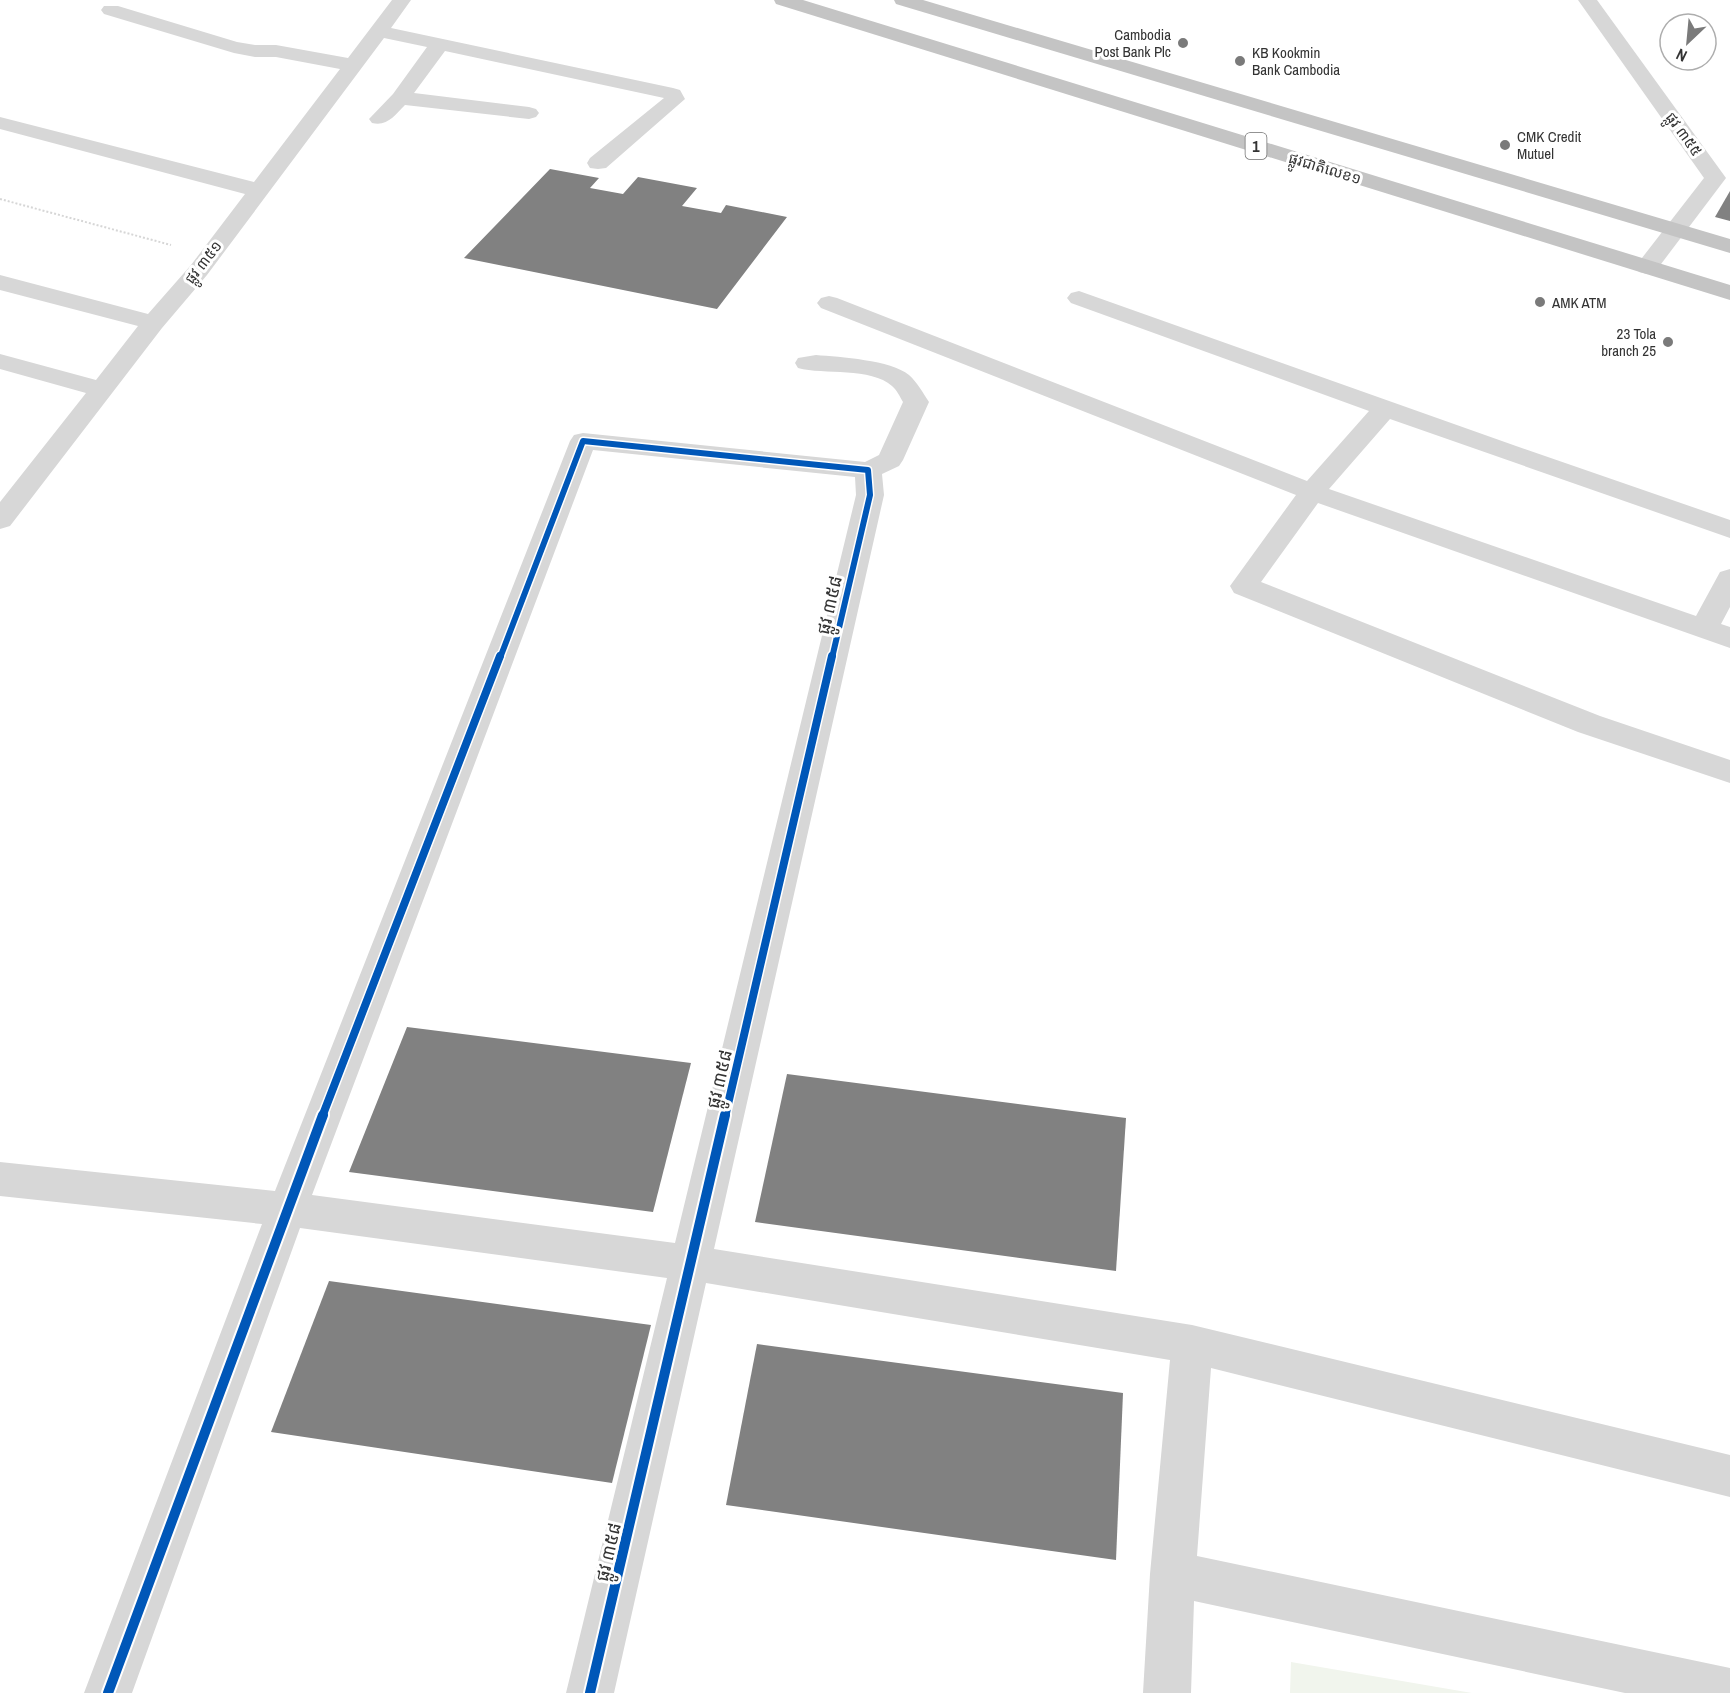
<svg xmlns="http://www.w3.org/2000/svg" width="1730" height="1693" viewBox="0 0 1730 1693" font-family="'Archivo Narrow','Noto Sans Khmer',sans-serif">
<style>
.green{fill:#f1f5ed}
.building{fill:#818181}
.lines{fill:none;stroke-linecap:round;stroke-linejoin:round}
.path{stroke:#d6d6d6;stroke-width:2;stroke-dasharray:2 2;stroke-linecap:butt}
.minor{fill:#d7d7d7;fill-rule:evenodd}
.highway{fill:#c4c4c4;fill-rule:evenodd}
.cycleway-far2-casing{stroke:#fff;stroke-width:9}
.cycleway-far1-casing{stroke:#fff;stroke-width:11}
.cycleway-casing{stroke:#fff;stroke-width:14}
.cycleway-far2{stroke:#0057b8;stroke-width:6}
.cycleway-far1{stroke:#0057b8;stroke-width:8}
.cycleway{stroke:#0057b8;stroke-width:10}
.poi-dot{fill:#7a7a7a;stroke:#fff;stroke-width:2}
.labels{text-anchor:middle;dominant-baseline:central;stroke-width:6;stroke-linejoin:round;paint-order:stroke}
.far-poi-label{font-size:15px;fill:#333;stroke:#fff;text-anchor:start}
.far-street-label{font-size:15px;fill:#333;stroke:#fff}
.shield{fill:#fff;stroke:#707070;stroke-width:1.5}
.shield-label{font-size:16px;font-weight:bold;fill:#333}
.street-label{font-size:18px;fill:#333;stroke:#fff}
</style>
<rect width="100%" height="100%" fill="#fff"/>
<polygon class="green" points="1291,1662 1472,1693 1290,1693"/>
<g class="building">
<polygon points="550,169 599,178 590,188 623,194 638,177 697,188 682,206 721,213 726,205 787,217 717,309 464,258"/>
<polygon points="1730,191 1730,221 1715,217"/>
<polygon points="407,1027 691,1063 653,1212 349,1172"/>
<polygon points="787,1074 1126,1118 1116,1271 755,1222"/>
<polygon points="329,1281 651,1325 612,1483 271,1432"/>
<polygon points="757,1344 1123,1393 1116,1560 726,1505"/>
</g>
<g class="lines">
<polyline class="path" points="0,199 171,245"/>
<g class="minor">
<path d="M 392,0 L 411,0 L 391,28 L 673,88 L 680,90 L 685,99 L 606,168 L 598,169 L 590,168 L 587,163 L 590,158 L 664,98 L 445,51 L 414,93 L 529,107 L 536,109 L 539,113 L 536,117 L 529,119 L 405,105 C 395,115 387,127 372,123 L 369,119 L 393,94 L 427,47 L 384,38 L 207,275 L 162,328 L 10,526 L 0,529 L 0,502 L 86,393 L 0,369 L 0,354 L 96,380 L 138,326 L 0,290 L 0,275 L 148,314 L 191,265 L 245,194 L 0,129 L 0,117 L 254,182 L 340,69 L 276,57 L 255,57 L 234,53 L 104,14 L 101,10 L 104,6 L 118,6 L 237,42 L 255,45 L 276,45 L 348,58 Z"/>
<polygon points="1578,0 1597,0 1726,178 1655,272 1647,274 1639,272 1635,267 1704,178"/>
<polygon points="1079,291 1516,446 1730,520 1730,538 1390,419 1329,489 1696,616 1720,572 1730,569 1730,607 1721,624 1730,627 1730,648 1318,503 1261,582 1600,716 1730,760 1730,783 1578,732 1234,593 1230,586 1296,495 821,308 817,303 821,298 829,296 837,298 1307,481 1369,411 1071,303 1067,298 1071,293"/>
<path d="M 816,355 C 840,357 891,360 909,375 C 917,382 923,393 929,402 L 903,460 L 899,466 L 882,474 L 884,495 L 714,1249 L 1192,1325 L 1730,1455 L 1730,1497 L 1211,1368 L 1197,1556 L 1730,1668 L 1730,1693 L 1625,1693 L 1194,1601 L 1191,1693 L 1143,1693 L 1150,1574 L 1170,1360 L 706,1283 L 614,1693 L 566,1693 L 667,1278 L 300,1228 L 132,1693 L 84,1693 L 262,1224 L 0,1196 L 0,1162 L 275,1191 L 570,441 L 574,435 L 583,433 L 865,462 L 879,455 L 903,402 C 900,397 897,390 892,386 C 871,367 824,375 798,368 L 795,363 L 798,358 ZM 593,450 L 855,477 L 856,495 L 675,1243 L 312,1195 Z"/>
</g>
<g class="highway">
<polygon points="774,0 803,0 1730,285 1730,300 776,4"/>
<polygon points="894,0 923,0 1730,239 1730,253 896,4"/>
</g>
<g class="cycleway-far2-casing">
<polyline id="cycleway-far2" points="500,658 583,441 868,470 870,495 832,658"/>
</g>
<g class="cycleway-far1-casing">
<g id="cycleway-far1">
<polyline points="322,1117 500,656"/>
<polyline points="725,1117 832,656"/>
</g>
</g>
<g class="cycleway-casing">
<g id="cycleway">
<polyline points="108,1693 323,1115"/>
<polyline points="590,1693 725,1115"/>
</g>
</g>
<use href="#cycleway-far2" class="cycleway-far2"/>
<use href="#cycleway-far1" class="cycleway-far1"/>
<use href="#cycleway" class="cycleway"/>
</g>
<g class="poi-dot">
<circle cx="1183" cy="43" r="6"/>
<circle cx="1240" cy="61" r="6"/>
<circle cx="1505" cy="145" r="6"/>
<circle cx="1540" cy="302" r="6"/>
<circle cx="1668" cy="342" r="6"/>
</g>
<g class="labels">
<g class="far-poi-label">
<text x="1171" y="34" text-anchor="end">Cambodia<tspan x="1171" dy="17">Post Bank Plc</tspan></text>
<text x="1252" y="52">KB Kookmin<tspan x="1252" dy="17">Bank Cambodia</tspan></text>
<text x="1517" y="136">CMK Credit<tspan x="1517" dy="17">Mutuel</tspan></text>
<text x="1552" y="302">AMK ATM</text>
<text x="1656" y="333" text-anchor="end">23 Tola<tspan x="1656" dy="17">branch 25</tspan></text>
</g>
<g class="far-street-label">
<text transform="translate(1684 134) rotate(54)">ផ្លូវ ៣៥៥</text>
<text transform="translate(1325 168) rotate(17)">ផ្លូវជាតិលេខ១</text>
<text transform="translate(203 262) rotate(-52)">ផ្លូវ ៣៥១</text>
</g>
<rect class="shield" x="1245.5" y="133" width="21" height="26" rx="4.5"/>
<g class="shield-label">
<text x="1256" y="146">1</text>
</g>
<g class="street-label">
<text transform="translate(829 605) rotate(-77)">ផ្លូវ ៣៥៨</text>
<text transform="translate(719 1079) rotate(-77)">ផ្លូវ ៣៥៨</text>
<text transform="translate(608 1552) rotate(-77)">ផ្លូវ ៣៥៨</text>
</g>
</g>
<g transform="translate(1688 42) rotate(206)"><circle r="28" fill="#ffffff" stroke="#adadad" stroke-width="1.5"/>
<path d="M0-4.5L10 22L0 15L-10 22Z" fill="#7a7a7a"/>
<text y="-9" font-size="16" font-weight="bold" text-anchor="middle" fill="#333333">N</text>
</g>
</svg>
